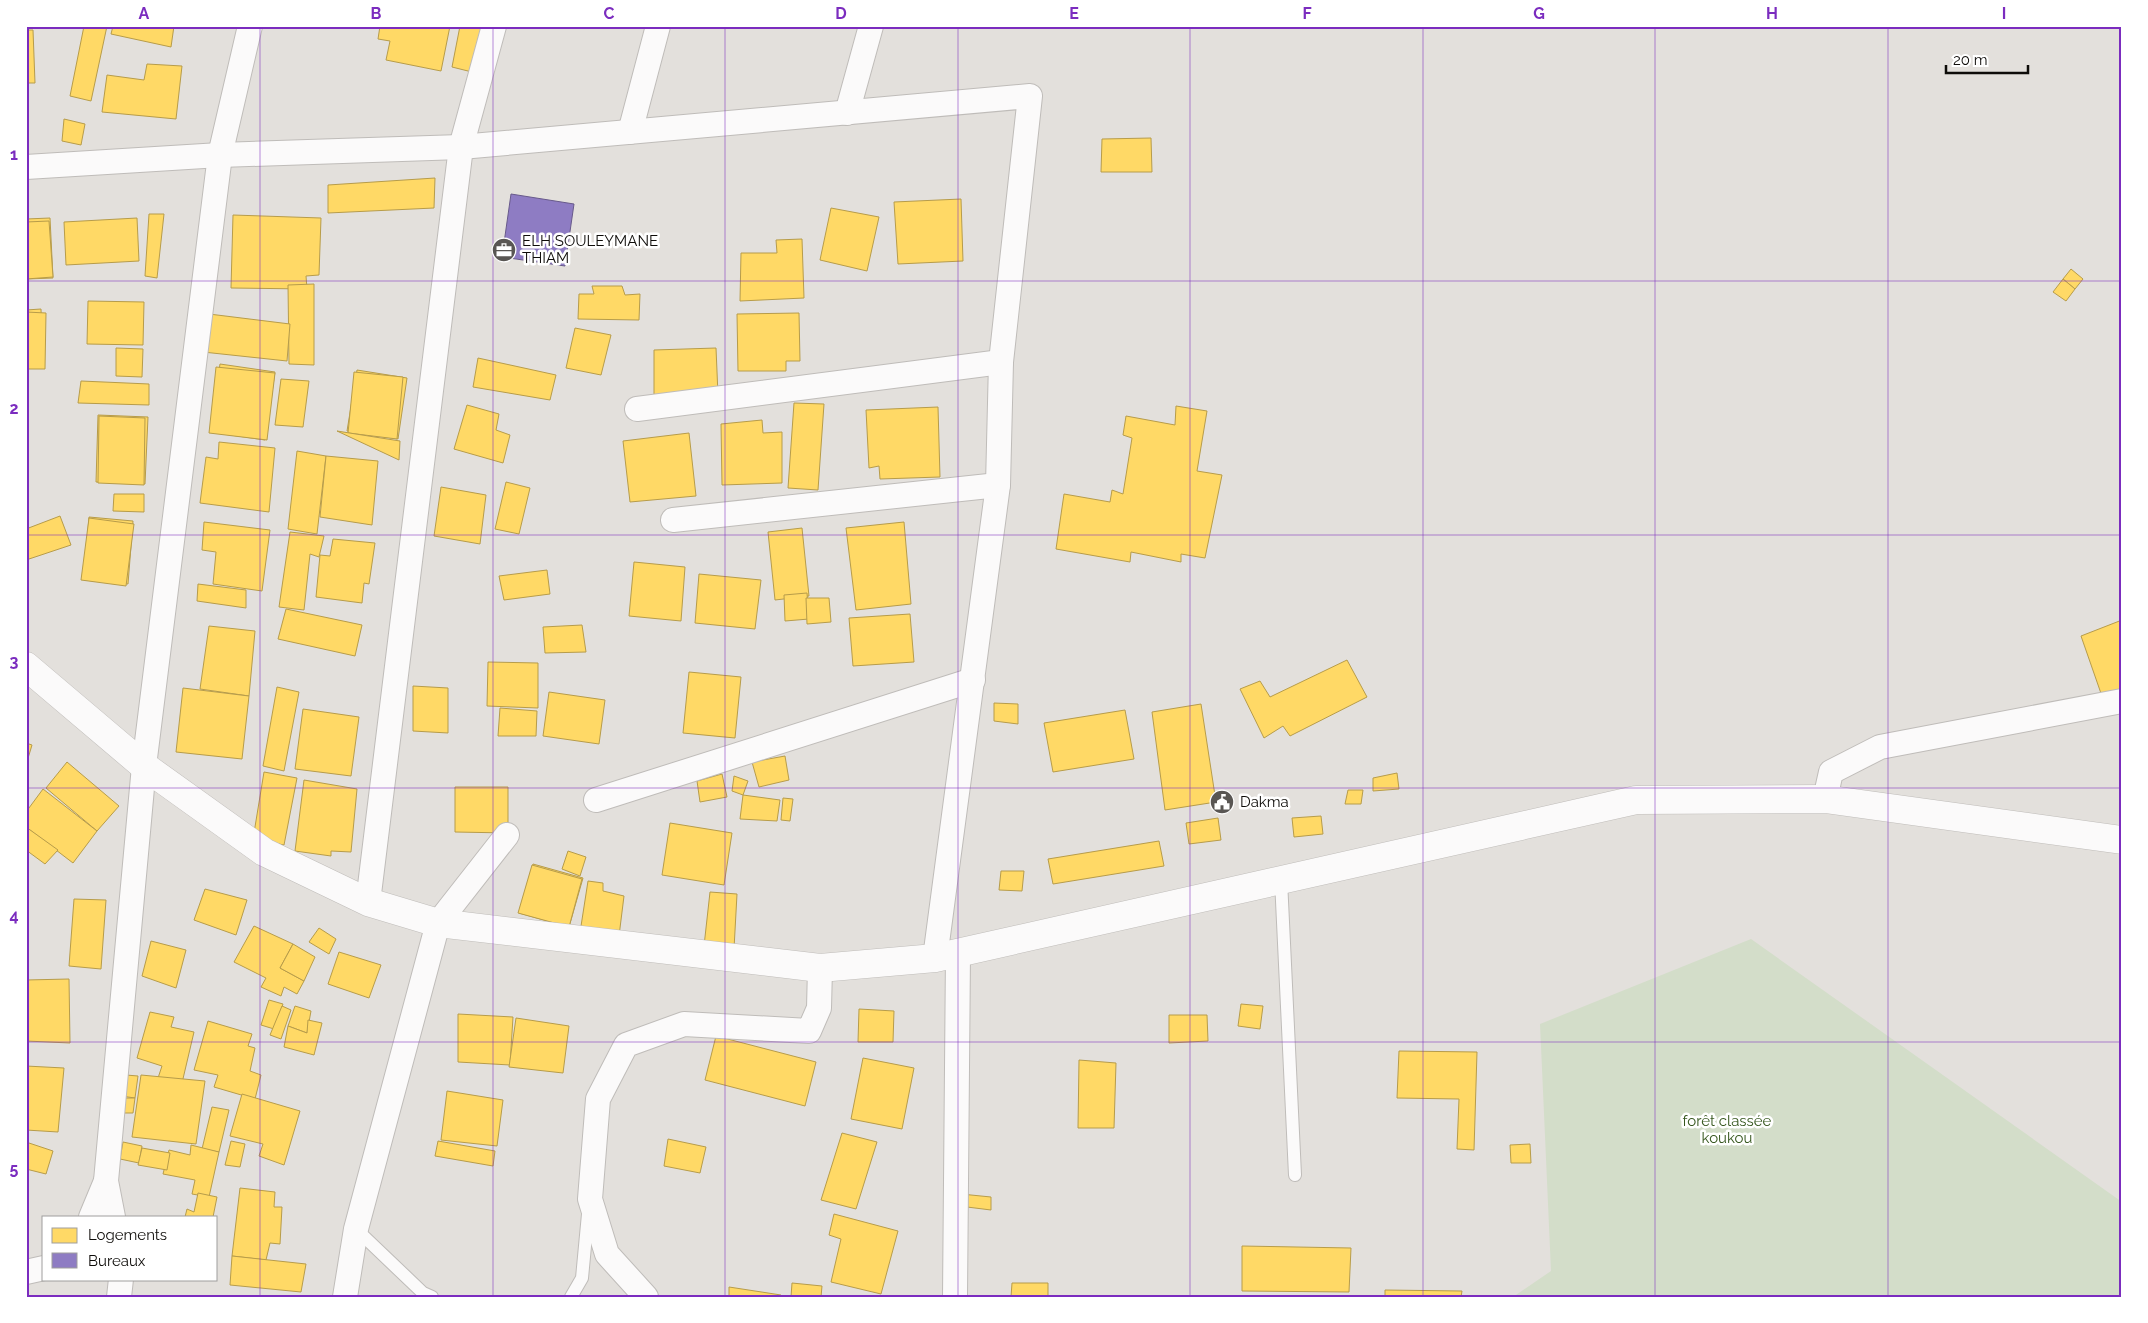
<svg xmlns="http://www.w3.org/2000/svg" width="2148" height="1323" viewBox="0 0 2148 1323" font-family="Raleway,sans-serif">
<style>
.green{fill:#d3ddc9}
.homes{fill:#ffd966;stroke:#b79c4a}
.offices{fill:#8e7cc3;stroke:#685a8b}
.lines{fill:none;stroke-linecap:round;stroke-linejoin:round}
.service-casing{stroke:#bfbcb9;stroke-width:14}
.minor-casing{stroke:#bfbcb9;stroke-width:26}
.tertiary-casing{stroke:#bfbcb9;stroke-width:29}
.service{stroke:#fbfafa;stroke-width:12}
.minor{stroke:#fbfafa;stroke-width:24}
.tertiary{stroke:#fbfafa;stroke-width:28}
.grid{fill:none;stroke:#7b2cbf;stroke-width:1;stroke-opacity:0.55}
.labels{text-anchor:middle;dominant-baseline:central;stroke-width:5;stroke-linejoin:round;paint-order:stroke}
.poi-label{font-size:15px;fill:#0e0c09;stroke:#fff;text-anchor:start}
.park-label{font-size:15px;fill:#36571e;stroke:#fff}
.neatline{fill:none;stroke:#7b2cbf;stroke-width:2}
.grid-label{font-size:16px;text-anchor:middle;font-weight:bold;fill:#7b2cbf}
</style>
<rect width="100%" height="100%" fill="#e3e0dc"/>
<polygon class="green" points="1751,939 2122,1202 2122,1297 1513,1297 1551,1271 1540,1024"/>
<g class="homes">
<polygon points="84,26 107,26 91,101 70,96"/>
<polygon points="113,26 174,26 171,47 111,34"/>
<polygon points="380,26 450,26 441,71 386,60 390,41 378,39"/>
<polygon points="460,26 485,26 476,73 452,67"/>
<polygon points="26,30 33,30 35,83 26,83"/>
<polygon points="147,64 182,66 176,119 102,112 107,75 144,80"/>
<polygon points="64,119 85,124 81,145 62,141"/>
<polygon points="1151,138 1152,172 1101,172 1102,139"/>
<polygon points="435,178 434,208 328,213 328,185"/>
<polygon points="961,199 963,261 898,264 894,202"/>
<polygon points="831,208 879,217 867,271 820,260"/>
<polygon points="149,214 164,214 157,278 145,276"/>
<polygon points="233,215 321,218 319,275 306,276 307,289 231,288"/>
<polygon points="50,218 53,278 26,279 26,219"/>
<polygon points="137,218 139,261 66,265 64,222"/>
<polygon points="49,221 53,277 26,279 26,222"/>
<polygon points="802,239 804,298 740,301 741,253 777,253 776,240"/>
<polygon points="2071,269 2083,279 2075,289 2063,279"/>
<polygon points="2063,279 2075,289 2066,301 2053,292"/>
<polygon points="314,284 314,365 289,364 288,285"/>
<polygon points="592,286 622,286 625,295 640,294 639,320 578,319 579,294 594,294"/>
<polygon points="88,301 144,302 143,345 87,344"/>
<polygon points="41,309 43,364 26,365 26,310"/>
<polygon points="26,312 46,313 45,369 26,369"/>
<polygon points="799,313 800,361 786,361 786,371 738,371 737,314"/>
<polygon points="209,314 290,324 287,361 203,352"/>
<polygon points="575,328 611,335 601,375 566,368"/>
<polygon points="116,348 143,349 142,377 116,376"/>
<polygon points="716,348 718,395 654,396 654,350"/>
<polygon points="478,358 556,375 550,400 473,387"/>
<polygon points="220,364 275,372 265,440 210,432"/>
<polygon points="216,367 275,373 267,440 209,433"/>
<polygon points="357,370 407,378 398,439 347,431"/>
<polygon points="354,372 403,377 397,439 348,433"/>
<polygon points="281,379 309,381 303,427 275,425"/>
<polygon points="81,381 149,384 149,405 78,403"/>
<polygon points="794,403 824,404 818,490 788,488"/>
<polygon points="467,405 499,414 496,430 510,435 503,463 454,449"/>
<polygon points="1176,406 1207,411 1197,471 1222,475 1205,558 1181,554 1181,562 1131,552 1130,562 1056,549 1064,494 1110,502 1112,490 1123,494 1132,438 1123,435 1126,416 1175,425"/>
<polygon points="938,407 940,477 880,479 879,466 869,468 866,410"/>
<polygon points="98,415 148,417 145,484 96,482"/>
<polygon points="99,416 145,418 144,485 98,483"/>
<polygon points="762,420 763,433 782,432 782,483 722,485 721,424"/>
<polygon points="337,431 400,441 399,460"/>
<polygon points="689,433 696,496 630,502 623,441"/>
<polygon points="219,442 275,448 269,512 200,503 206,457 218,459"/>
<polygon points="297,451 326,456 317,534 288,529"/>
<polygon points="326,456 378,461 372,525 320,517"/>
<polygon points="506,482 530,488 519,534 495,529"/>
<polygon points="441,487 486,495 480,544 434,536"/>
<polygon points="114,494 144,494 144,512 113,511"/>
<polygon points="60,516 71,545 26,560 26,529"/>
<polygon points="89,517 133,521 128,584 84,580"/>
<polygon points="89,518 134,524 126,586 81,580"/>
<polygon points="204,522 270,530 262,591 213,584 216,552 202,550"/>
<polygon points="904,522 911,604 856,610 846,528"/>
<polygon points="802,528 809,596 775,600 768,532"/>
<polygon points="290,532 324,536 319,557 310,554 304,610 279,607"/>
<polygon points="333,539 375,543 369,584 364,583 362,603 316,597 320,555 330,556"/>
<polygon points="634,562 685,567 681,621 629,616"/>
<polygon points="547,570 550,594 504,600 499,576"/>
<polygon points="699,574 761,580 755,629 695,623"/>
<polygon points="198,584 246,590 246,608 197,601"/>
<polygon points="807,593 809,619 785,621 784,595"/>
<polygon points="806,598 829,598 831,622 807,624"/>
<polygon points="286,609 362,625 355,656 278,639"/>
<polygon points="910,614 914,662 853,666 849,618"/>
<polygon points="2122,620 2122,695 2104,702 2081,636"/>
<polygon points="582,625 586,652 545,653 543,627"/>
<polygon points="209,626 255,631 249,696 200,689"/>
<polygon points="1347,660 1367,697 1290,736 1283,726 1264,738 1240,689 1260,681 1270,697"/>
<polygon points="488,662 538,663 538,708 487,706"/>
<polygon points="689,672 741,677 735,738 683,733"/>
<polygon points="413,686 448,688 448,733 413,731"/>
<polygon points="277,687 299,692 284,771 263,766"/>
<polygon points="183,688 249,696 242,759 176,752"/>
<polygon points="549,692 605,700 599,744 543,736"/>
<polygon points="994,703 1018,704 1018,724 994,721"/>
<polygon points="1201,704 1216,802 1165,810 1152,712"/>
<polygon points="500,708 537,711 536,736 498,736"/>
<polygon points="303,709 359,717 351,776 295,769"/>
<polygon points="1125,710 1134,759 1053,772 1044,723"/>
<polygon points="26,743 32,745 26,765"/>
<polygon points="785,756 789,780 759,787 752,762"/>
<polygon points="67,762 119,806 97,831 46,788"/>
<polygon points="264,772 297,778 284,845 253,839"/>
<polygon points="1397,773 1399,789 1373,791 1373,778"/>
<polygon points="722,774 727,797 700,802 697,781"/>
<polygon points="734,776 748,781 743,795 732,791"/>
<polygon points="304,780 357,789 351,852 331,851 331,856 295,851"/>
<polygon points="455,787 508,787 508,833 455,832"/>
<polygon points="43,789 97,831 73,863 26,827 26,812"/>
<polygon points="1348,790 1363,790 1361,804 1345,804"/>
<polygon points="743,795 780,800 777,821 740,819"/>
<polygon points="783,798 793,799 790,821 781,820"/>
<polygon points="1321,816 1323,834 1294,837 1292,818"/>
<polygon points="1218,818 1221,840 1189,844 1186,823"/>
<polygon points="670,823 732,833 724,885 662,875"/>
<polygon points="26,827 58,850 45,864 26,850"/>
<polygon points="1159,841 1164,866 1053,884 1048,859"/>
<polygon points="568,851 586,857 580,876 562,869"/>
<polygon points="533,864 583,878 569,927 519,913"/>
<polygon points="532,865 582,879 569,927 518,913"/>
<polygon points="1001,871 1024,871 1022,891 999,890"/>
<polygon points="588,881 603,883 603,891 624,896 618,944 579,939"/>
<polygon points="205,889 247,900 236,935 194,920"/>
<polygon points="710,892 737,894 734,949 704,946"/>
<polygon points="74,899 106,900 101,969 69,966"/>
<polygon points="254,926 293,944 280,968 304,981 297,994 284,987 281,996 261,987 266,978 234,962"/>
<polygon points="319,928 336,939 329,954 309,942"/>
<polygon points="151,941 186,950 176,988 142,976"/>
<polygon points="293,944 315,957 304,981 280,968"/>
<polygon points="339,952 381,965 369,998 328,984"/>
<polygon points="69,979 70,1043 26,1041 26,980"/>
<polygon points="269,1000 283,1004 274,1029 261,1025"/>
<polygon points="1241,1004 1263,1006 1260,1029 1238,1026"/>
<polygon points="282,1006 291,1010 281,1039 270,1035"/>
<polygon points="295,1006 311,1011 307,1033 288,1026"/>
<polygon points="859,1009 894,1011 893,1042 858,1042"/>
<polygon points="150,1012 174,1017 171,1027 194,1032 182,1083 158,1078 162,1066 137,1058"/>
<polygon points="458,1014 513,1017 510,1065 458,1062"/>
<polygon points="1169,1015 1207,1015 1208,1041 1169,1043"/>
<polygon points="516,1018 569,1026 563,1073 509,1067"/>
<polygon points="308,1020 322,1023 314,1055 284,1047 288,1026 307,1033"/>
<polygon points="208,1021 252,1034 248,1046 255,1048 250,1071 261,1075 255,1099 214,1087 218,1075 194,1070"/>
<polygon points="716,1036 816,1062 805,1106 705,1080"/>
<polygon points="1399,1051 1477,1052 1474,1150 1457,1149 1459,1099 1397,1098"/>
<polygon points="863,1058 914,1068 902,1129 851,1119"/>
<polygon points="1079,1060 1116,1063 1114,1128 1078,1128"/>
<polygon points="26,1066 64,1068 58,1132 26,1130"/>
<polygon points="126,1075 138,1076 135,1098 121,1096"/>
<polygon points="141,1075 205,1081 196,1144 132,1137"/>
<polygon points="447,1091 503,1100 497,1146 441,1140"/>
<polygon points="242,1094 300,1111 284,1165 259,1156 263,1144 230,1136"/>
<polygon points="120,1098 135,1098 133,1113 120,1113"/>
<polygon points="212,1107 229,1110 219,1152 202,1149"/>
<polygon points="842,1133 877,1142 856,1209 821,1200"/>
<polygon points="668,1139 706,1147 700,1173 664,1166"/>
<polygon points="231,1141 245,1144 240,1167 225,1165"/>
<polygon points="438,1141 495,1151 493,1166 435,1156"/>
<polygon points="26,1142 53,1151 46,1174 26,1169"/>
<polygon points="123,1142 142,1146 139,1163 120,1159"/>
<polygon points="1530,1144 1531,1163 1511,1163 1510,1145"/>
<polygon points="191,1145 219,1152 209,1197 192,1194 195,1180 163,1174 169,1150 190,1155"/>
<polygon points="142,1148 170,1153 167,1170 138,1165"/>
<polygon points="240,1188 275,1192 274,1207 282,1207 280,1244 270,1243 266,1260 232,1256"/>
<polygon points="198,1193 217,1197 213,1217 185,1217 187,1209 194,1212"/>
<polygon points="961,1194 991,1197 991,1210 959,1206"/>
<polygon points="834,1214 898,1231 881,1294 831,1282 841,1239 829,1235"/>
<polygon points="1242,1246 1351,1248 1349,1292 1242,1291"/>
<polygon points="232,1256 306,1264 301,1292 230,1285"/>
<polygon points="792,1283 822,1286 821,1297 791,1297"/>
<polygon points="1012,1283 1048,1283 1048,1297 1011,1297"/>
<polygon points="729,1287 781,1295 780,1297 729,1297"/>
<polygon points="1385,1290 1462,1291 1461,1297 1385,1297"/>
</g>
<polygon class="offices" points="511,194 574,204 565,266 502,257"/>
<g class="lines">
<g class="service-casing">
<g id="service">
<polyline points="1281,880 1295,1175"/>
<polyline points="356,1229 423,1293 432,1297"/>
<polyline points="571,1297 582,1278 588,1214"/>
</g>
</g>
<g class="minor-casing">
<g id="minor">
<polyline points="847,113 871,26"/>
<polyline points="630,132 658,26"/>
<polyline points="26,167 220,155 461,147 1030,96 1001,362 998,485 935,958"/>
<polyline points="637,409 1001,362"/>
<polyline points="673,520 998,485"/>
<polyline points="1825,799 1831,772 1880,747 2122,701"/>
<polyline points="596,800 973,680"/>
<polyline points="368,902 461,147 494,26"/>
<polyline points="91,1217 106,1181"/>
<polyline points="113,1217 106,1181 144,766 220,155 250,26"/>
<polyline points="26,1272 44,1268"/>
<polyline points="119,1297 121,1279"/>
<polyline points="345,1297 356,1229 438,923 507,835"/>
<polyline points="646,1297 607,1254 590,1199 598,1099 626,1045 684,1024 809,1031 819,1008 820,968"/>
<polyline points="955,1297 958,953"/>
</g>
</g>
<g class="tertiary-casing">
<polyline id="tertiary" points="26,666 144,766 264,852 368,902 438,923 820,968 935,958 1636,800 1825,799 2122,840"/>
</g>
<use href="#service" class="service"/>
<use href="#minor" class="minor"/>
<use href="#tertiary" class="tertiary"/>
</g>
<path class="grid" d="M 260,26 L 260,1297M 493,26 L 493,1297M 725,26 L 725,1297M 958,26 L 958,1297M 1190,26 L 1190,1297M 1423,26 L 1423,1297M 1655,26 L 1655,1297M 1888,26 L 1888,1297M 26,281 L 2122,281M 26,535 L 2122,535M 26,788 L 2122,788M 26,1042 L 2122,1042"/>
<defs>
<g id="office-disc" transform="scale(1.25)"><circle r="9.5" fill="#595653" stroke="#fff"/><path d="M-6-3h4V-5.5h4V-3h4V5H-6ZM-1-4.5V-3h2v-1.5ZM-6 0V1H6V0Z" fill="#fff"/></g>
<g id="civic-disc" transform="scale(1.25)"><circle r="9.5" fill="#595653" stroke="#fff"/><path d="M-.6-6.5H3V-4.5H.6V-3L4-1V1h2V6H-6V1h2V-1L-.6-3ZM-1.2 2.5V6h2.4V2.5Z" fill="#fff"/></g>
</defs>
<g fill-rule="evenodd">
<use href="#office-disc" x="504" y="250"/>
<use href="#civic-disc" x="1222" y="802"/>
</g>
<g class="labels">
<g class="poi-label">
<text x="522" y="241">ELH SOULEYMANE<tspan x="522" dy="17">THIAM</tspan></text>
<text x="1240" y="802">Dakma</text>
</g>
<g class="park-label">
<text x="1727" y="1121">forêt classée<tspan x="1727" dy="17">koukou</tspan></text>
</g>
</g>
<rect width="2148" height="1323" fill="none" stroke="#ffffff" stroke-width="55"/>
<rect x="42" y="1216" width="175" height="65" fill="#ffffff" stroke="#9f9e9d"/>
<rect x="52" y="1228" width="25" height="15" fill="#ffd966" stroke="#9f9e9d"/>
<text x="88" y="1240" font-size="15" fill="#0e0c09">Logements</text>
<rect x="52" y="1253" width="25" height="15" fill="#8e7cc3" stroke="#9f9e9d"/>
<text x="88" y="1266" font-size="15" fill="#0e0c09">Bureaux</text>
<path d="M1946 65v8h82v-8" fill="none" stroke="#0e0c09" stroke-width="2.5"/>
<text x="1953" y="65" font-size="15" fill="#0e0c09" stroke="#ffffff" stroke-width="4" paint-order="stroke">20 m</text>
<rect x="28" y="28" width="2092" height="1268" class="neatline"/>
<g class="grid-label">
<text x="144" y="19">A</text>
<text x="376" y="19">B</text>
<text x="609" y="19">C</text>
<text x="841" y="19">D</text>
<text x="1074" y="19">E</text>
<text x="1307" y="19">F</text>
<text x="1539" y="19">G</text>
<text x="1772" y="19">H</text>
<text x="2004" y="19">I</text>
<text x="14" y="160">1</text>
<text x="14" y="414">2</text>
<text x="14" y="667">3</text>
<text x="14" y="921">4</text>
<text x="14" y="1174">5</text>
</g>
</svg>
